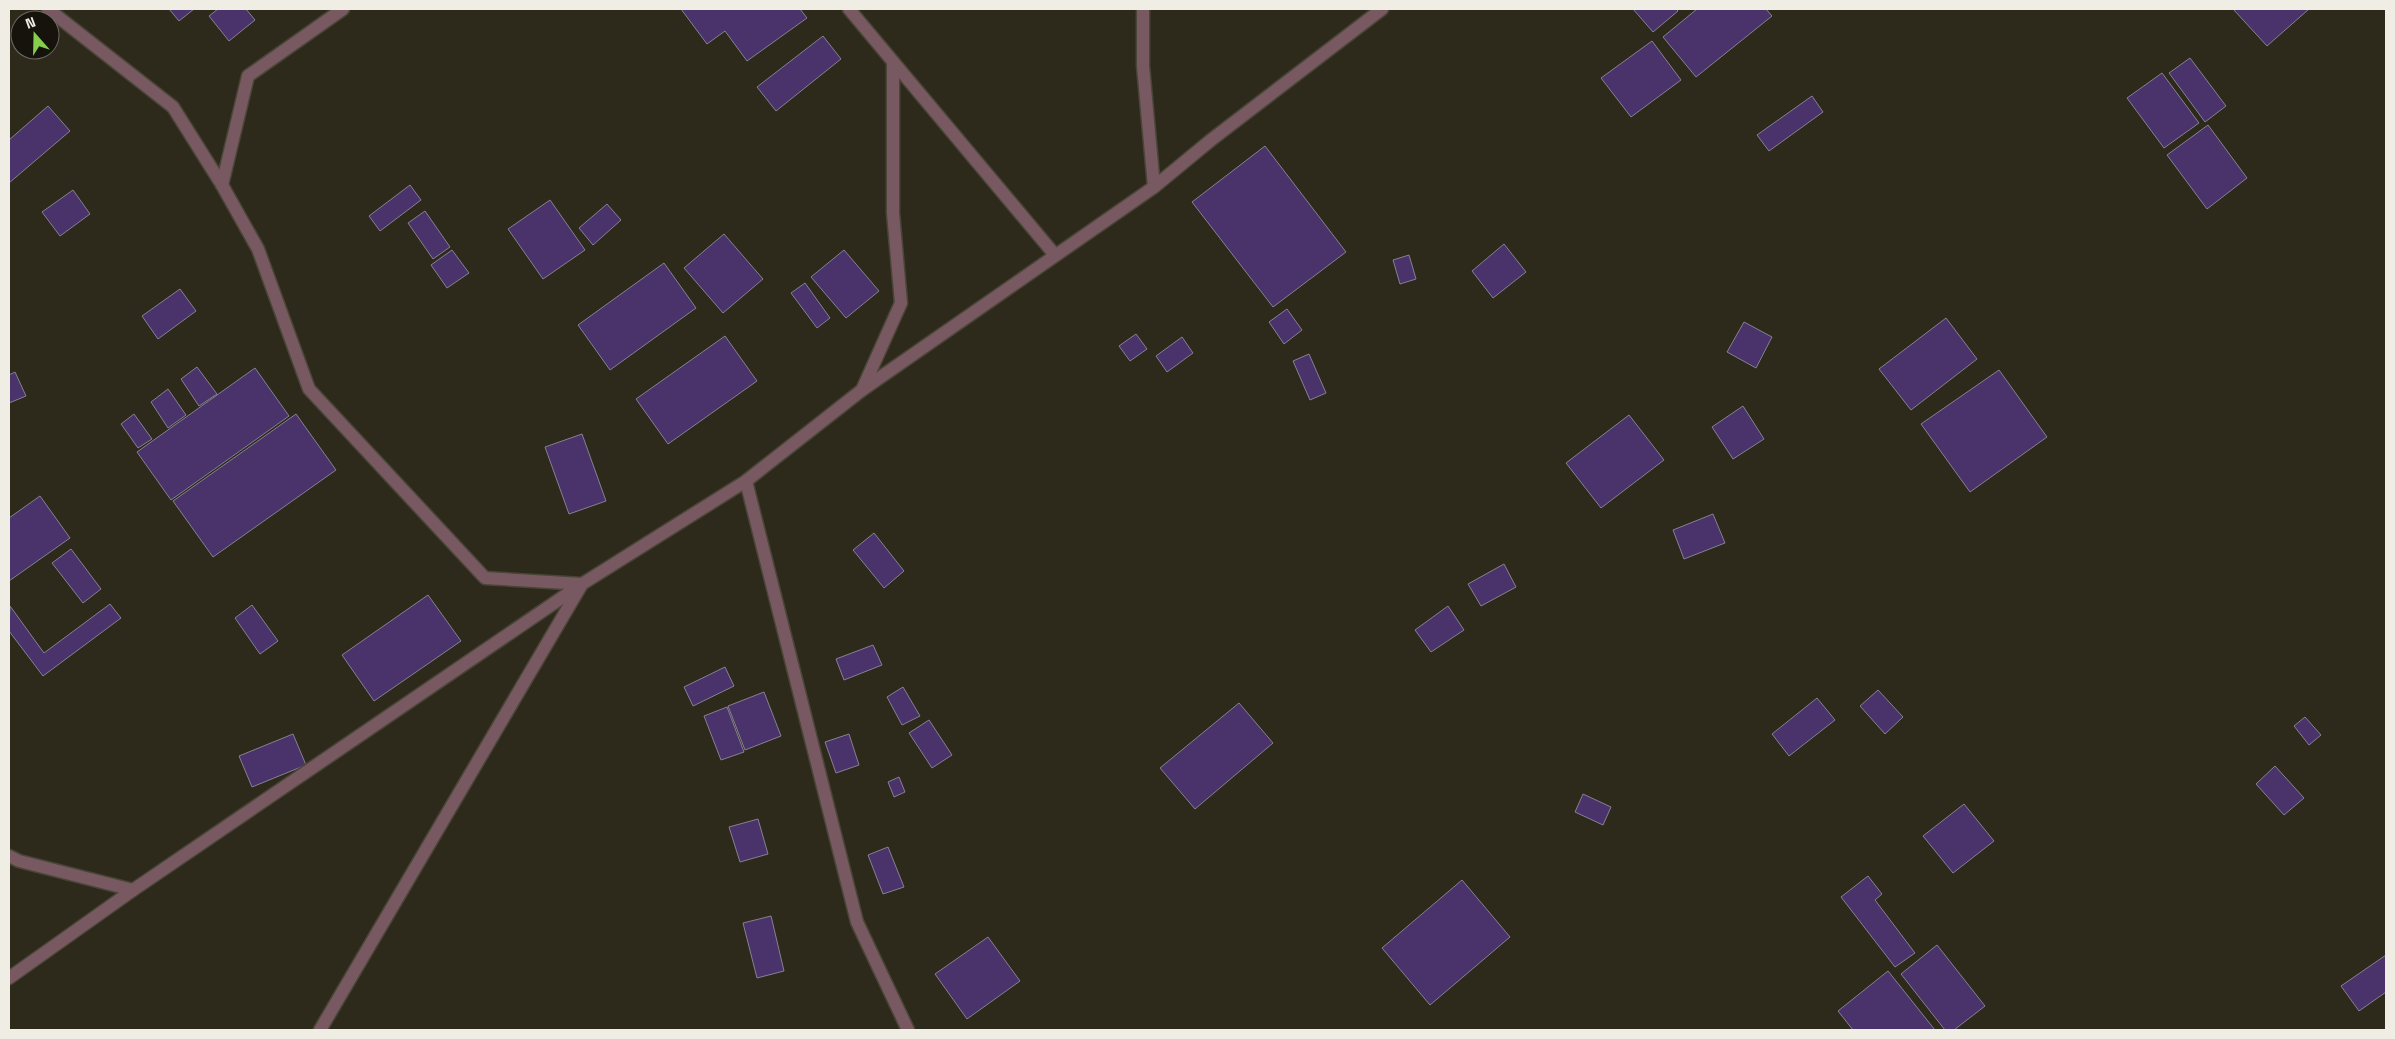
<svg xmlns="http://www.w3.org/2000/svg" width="2395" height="1039" viewBox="0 0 2395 1039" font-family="'Space Grotesk',sans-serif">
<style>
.building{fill:#49336a;stroke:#868192}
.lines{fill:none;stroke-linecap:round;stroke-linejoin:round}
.minor-casing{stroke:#494537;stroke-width:15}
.tertiary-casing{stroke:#494537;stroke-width:15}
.minor{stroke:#785961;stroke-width:12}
.tertiary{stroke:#785961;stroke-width:12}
</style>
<rect width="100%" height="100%" fill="#2e2a1b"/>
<g class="building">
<polygon points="169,9 194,9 179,21"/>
<polygon points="218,9 246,9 255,20 229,41 209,16"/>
<polygon points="681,9 800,9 807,18 747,61 725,31 707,44"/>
<polygon points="1633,9 1676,9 1678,11 1653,32"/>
<polygon points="1697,9 1766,9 1772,16 1696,77 1663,37"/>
<polygon points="2233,9 2309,9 2267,46"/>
<polygon points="823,36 841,59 776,111 757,87"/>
<polygon points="1652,41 1681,80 1631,117 1601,78"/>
<polygon points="2190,58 2226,106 2205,122 2169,73"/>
<polygon points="2162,73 2199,123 2164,148 2127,98"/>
<polygon points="1812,96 1823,112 1769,151 1757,135"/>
<polygon points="48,106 70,131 9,183 9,140"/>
<polygon points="2208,125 2247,178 2207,209 2167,155"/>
<polygon points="1265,146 1346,252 1273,307 1192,202"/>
<polygon points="410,185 421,200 380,231 369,216"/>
<polygon points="73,190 90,214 60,236 42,212"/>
<polygon points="550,200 585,250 543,279 508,229"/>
<polygon points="607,204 621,220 593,245 579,228"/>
<polygon points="425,211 450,247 433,259 408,223"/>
<polygon points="724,234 763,279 723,313 684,268"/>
<polygon points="1504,244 1526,272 1493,298 1472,271"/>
<polygon points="452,250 469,273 447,288 431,265"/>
<polygon points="844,250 879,291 846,318 811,277"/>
<polygon points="1409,255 1416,279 1400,284 1393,260"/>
<polygon points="664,263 696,308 610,370 578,325"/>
<polygon points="805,283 830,318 817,328 791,293"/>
<polygon points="180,289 196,311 158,339 142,316"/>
<polygon points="1287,309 1302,330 1284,344 1269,322"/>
<polygon points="1946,318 1977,359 1911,410 1879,369"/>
<polygon points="1744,322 1772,337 1756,368 1727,352"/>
<polygon points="1136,334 1147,349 1130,361 1119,346"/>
<polygon points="725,336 757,381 668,444 636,399"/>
<polygon points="1182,337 1193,353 1167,372 1156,356"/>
<polygon points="1309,354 1326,393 1310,400 1293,361"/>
<polygon points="197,367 217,394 199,406 181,379"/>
<polygon points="255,368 289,416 171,500 137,452"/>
<polygon points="1999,370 2047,437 1970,492 1921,424"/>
<polygon points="15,372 26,396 9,403 9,375"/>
<polygon points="168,389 186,415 168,428 151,402"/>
<polygon points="1743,406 1764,439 1733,459 1712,427"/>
<polygon points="134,414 152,439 138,448 121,424"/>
<polygon points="296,414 336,470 213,557 173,501"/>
<polygon points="1629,415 1664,460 1601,508 1566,463"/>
<polygon points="582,434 606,501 569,514 545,447"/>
<polygon points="40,496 70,538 9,581 9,518"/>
<polygon points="1713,514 1725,543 1684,559 1673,530"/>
<polygon points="874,533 904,571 884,588 853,550"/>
<polygon points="71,549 101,589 83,603 52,563"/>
<polygon points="1504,564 1516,587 1481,606 1468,584"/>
<polygon points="428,595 461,641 374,701 342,655"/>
<polygon points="110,604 121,618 43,676 9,631 10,606 44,653"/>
<polygon points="252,605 278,641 260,654 235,618"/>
<polygon points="1448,606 1464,630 1431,652 1415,630"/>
<polygon points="873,645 882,665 844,680 836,659"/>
<polygon points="725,667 734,686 693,706 684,687"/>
<polygon points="903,687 920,716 902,725 887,697"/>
<polygon points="1878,690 1903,717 1885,734 1860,706"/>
<polygon points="764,692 781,736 745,750 728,706"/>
<polygon points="1817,698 1835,720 1789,756 1772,734"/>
<polygon points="1239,703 1273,743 1195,809 1160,768"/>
<polygon points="727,707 744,752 721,760 704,716"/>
<polygon points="2305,717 2321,735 2309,745 2294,726"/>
<polygon points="929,720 952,755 932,768 909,733"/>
<polygon points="293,734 306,765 252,787 239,756"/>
<polygon points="849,734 859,765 836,773 825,742"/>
<polygon points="2275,766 2304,798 2284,815 2256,784"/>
<polygon points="899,777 905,792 894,797 888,782"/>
<polygon points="1583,794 1611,807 1603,825 1575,812"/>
<polygon points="1964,804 1994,841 1953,873 1923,836"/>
<polygon points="758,819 768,854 740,862 729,827"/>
<polygon points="888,847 904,887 883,894 868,855"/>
<polygon points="1868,876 1882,894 1875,900 1915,953 1895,967 1841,897"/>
<polygon points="1462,880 1510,937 1430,1005 1382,948"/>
<polygon points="771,916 784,971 757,978 743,923"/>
<polygon points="988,937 1020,981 967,1019 935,974"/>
<polygon points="1937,945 1985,1006 1954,1030 1945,1030 1901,974"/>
<polygon points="2386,955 2386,992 2359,1011 2341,986"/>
<polygon points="1888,971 1935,1030 1853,1030 1838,1011"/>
</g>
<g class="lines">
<g class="minor-casing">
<g id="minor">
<polyline points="48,9 173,107 222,185 258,249 309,389 485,578 582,584 320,1030"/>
<polyline points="849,9 1055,255"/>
<polyline points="1143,9 1143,66 1154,187"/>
<polyline points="222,185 248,76 343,9"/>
<polyline points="862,390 901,303 893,213 893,62"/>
<polyline points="746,481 857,922 908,1030"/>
<polyline points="9,856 19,861 133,890"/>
</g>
</g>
<g class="tertiary-casing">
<polyline id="tertiary" points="9,978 133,890 582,584 746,481 862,390 1154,187 1211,140 1382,9"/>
</g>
<use href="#minor" class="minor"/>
<use href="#tertiary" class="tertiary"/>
</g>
<rect width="2395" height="1039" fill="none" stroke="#f0ede4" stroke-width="20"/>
<g transform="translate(35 35) rotate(340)"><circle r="24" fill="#15130c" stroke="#6d6a62"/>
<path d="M0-4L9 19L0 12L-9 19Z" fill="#85cf4c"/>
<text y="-8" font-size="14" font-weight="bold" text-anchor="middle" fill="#f0ede4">N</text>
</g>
</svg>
